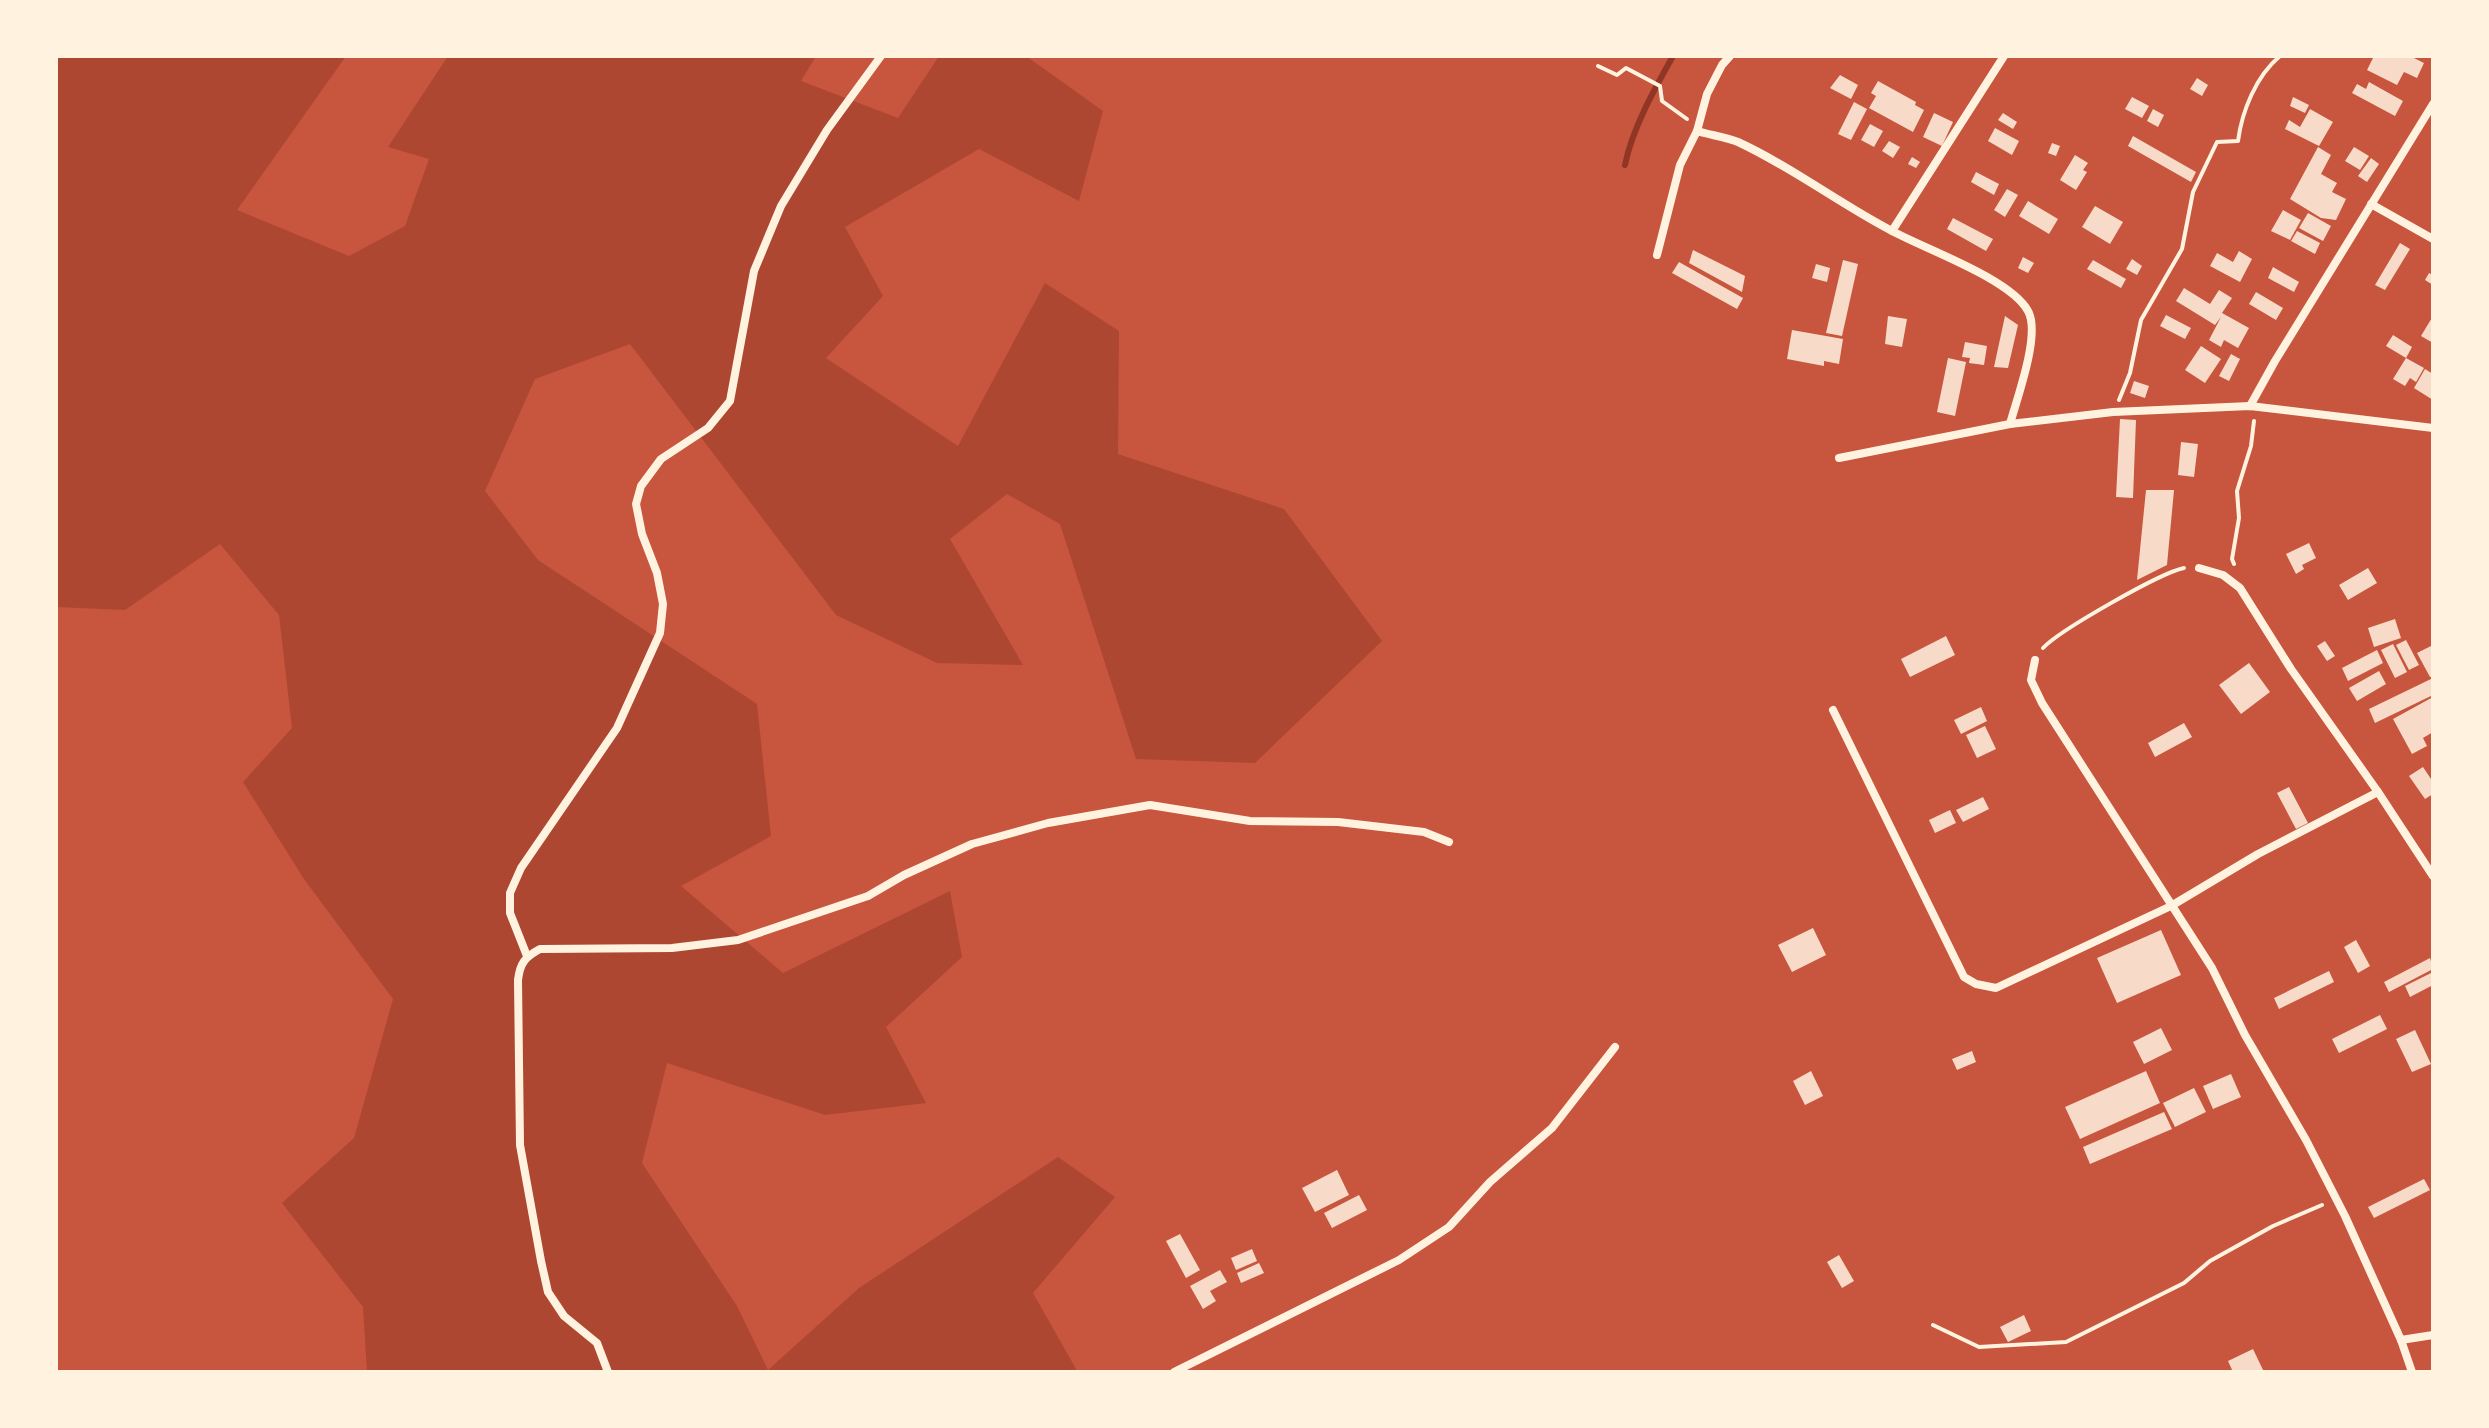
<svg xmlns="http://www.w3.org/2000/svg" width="2489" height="1428" viewBox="0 0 2489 1428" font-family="Raleway,sans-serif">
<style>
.green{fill:#ae4732}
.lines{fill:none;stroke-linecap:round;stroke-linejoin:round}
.stream{stroke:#8f3625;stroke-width:6}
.building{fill:#f7dbc8}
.path{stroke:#fff3e0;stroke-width:4}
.minor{stroke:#fff3e0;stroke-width:8}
</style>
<rect width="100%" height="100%" fill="#c8553d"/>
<polygon class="green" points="56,56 346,56 237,210 349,256 405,226 429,159 388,147 448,56 816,56 801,81 898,118 939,56 1026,56 1103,111 1079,201 979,149 845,227 883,296 826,358 958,446 1045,283 1119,331 1118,454 1284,509 1382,641 1255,763 1136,759 1060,524 1007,494 950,539 1023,665 937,663 836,615 630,344 535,379 485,491 538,560 757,704 771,836 681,886 783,973 950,891 962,957 886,1027 926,1103 825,1115 667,1063 642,1163 737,1306 768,1370 859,1288 1058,1157 1115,1197 1033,1293 1076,1369 1075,1372 367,1372 363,1307 282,1203 354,1138 393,999 304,879 243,782 292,728 279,615 220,544 125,610 56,607"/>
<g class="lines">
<path class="stream" d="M 1625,165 C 1632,129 1655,88 1673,56"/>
</g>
<g class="building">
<polygon points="2374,56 2410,56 2424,63 2417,78 2404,72 2397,85 2367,70"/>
<polygon points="1840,75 1858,85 1851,99 1830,88"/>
<polygon points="2197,78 2208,85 2202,96 2190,89"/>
<polygon points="1878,81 1916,102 1915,105 1924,110 1913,132 1869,108 1876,96 1871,93"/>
<polygon points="2369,82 2403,101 2395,116 2352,93 2357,84 2366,89"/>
<polygon points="2132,97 2149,106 2142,118 2125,109"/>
<polygon points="2293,97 2309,105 2305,113 2290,106"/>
<polygon points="1854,102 1867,109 1851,140 1838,134"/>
<polygon points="2153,109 2164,115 2158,127 2147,121"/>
<polygon points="2310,109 2333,122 2319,146 2285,129 2289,120 2300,127"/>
<polygon points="1934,113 1953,122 1942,146 1923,137"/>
<polygon points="2003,113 2017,122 2013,129 1998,120"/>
<polygon points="1870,124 1883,131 1874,147 1861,140"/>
<polygon points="1995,128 2019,141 2012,155 1988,141"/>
<polygon points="2133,136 2196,172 2191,182 2128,146"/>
<polygon points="1889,141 1900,147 1893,158 1882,151"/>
<polygon points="2052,143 2060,146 2056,156 2048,153"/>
<polygon points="2318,147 2331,155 2321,174 2337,183 2332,192 2346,199 2336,220 2321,218 2290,199"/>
<polygon points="2354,147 2369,156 2360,170 2345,161"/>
<polygon points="2075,155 2088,163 2083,170 2087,172 2076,190 2060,180"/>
<polygon points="1912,157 1920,162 1916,168 1908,164"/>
<polygon points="2371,158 2379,164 2367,182 2358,176"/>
<polygon points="1976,172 1999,184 1994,195 1971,182"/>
<polygon points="2007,189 2018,195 2005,217 1994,210"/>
<polygon points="2028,201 2058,219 2049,234 2019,216"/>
<polygon points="2095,206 2123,222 2110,244 2082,227"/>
<polygon points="2283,210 2301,220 2290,240 2271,231"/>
<polygon points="2308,213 2331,226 2323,241 2299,228"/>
<polygon points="1953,218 1993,239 1986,251 1947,229"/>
<polygon points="2297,231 2320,243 2315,254 2291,241"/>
<polygon points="2400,243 2410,249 2385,290 2375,285"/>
<polygon points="1693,250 1745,276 1742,292 1689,263"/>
<polygon points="2239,251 2252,259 2240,282 2210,266 2217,253 2233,262"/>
<polygon points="2023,257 2034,263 2028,273 2018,268"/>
<polygon points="2132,259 2142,266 2137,275 2126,269"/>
<polygon points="1843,260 1858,264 1842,336 1826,333"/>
<polygon points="2093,260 2126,279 2121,288 2087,269"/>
<polygon points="1679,262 1743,298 1737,309 1672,273"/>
<polygon points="1816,264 1830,268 1827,282 1812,278"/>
<polygon points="2273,267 2299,282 2294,292 2268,278"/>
<polygon points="2429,273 2433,275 2433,285 2425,280"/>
<polygon points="2184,288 2210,304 2219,290 2232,298 2222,313 2249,328 2238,348 2224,340 2221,347 2209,340 2221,317 2215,325 2176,301"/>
<polygon points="2256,292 2283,308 2276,320 2249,304"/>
<polygon points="2166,315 2191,328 2185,339 2160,326"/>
<polygon points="1888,316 1907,319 1902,347 1885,344"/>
<polygon points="2005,316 2018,325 2008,368 1994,367"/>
<polygon points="2433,316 2433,343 2421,336"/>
<polygon points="1792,330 1843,339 1839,364 1824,361 1824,366 1787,359"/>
<polygon points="2393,335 2412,347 2406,358 2386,346"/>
<polygon points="1965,342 1987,346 1984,365 1969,363 1970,358 1962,357"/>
<polygon points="2201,346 2221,359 2205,383 2185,370"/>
<polygon points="2231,354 2240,359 2229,381 2219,376"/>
<polygon points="1948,358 1966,362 1955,416 1937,412"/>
<polygon points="2406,358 2424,368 2416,382 2410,378 2405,386 2393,379"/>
<polygon points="2425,369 2433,374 2433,400 2414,388"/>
<polygon points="2134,381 2149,386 2145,398 2130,393"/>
<polygon points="2120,419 2136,420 2133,498 2116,497"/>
<polygon points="2181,442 2198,444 2194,477 2178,475"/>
<polygon points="2146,490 2174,490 2167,565 2137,580"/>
<polygon points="2309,543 2316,558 2302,565 2304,569 2296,574 2286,554"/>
<polygon points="2368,568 2377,583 2348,600 2339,585"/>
<polygon points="2395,619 2401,638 2374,647 2368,628"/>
<polygon points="1946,636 1955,655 1910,677 1901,659"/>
<polygon points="2406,640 2419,665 2409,670 2396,645"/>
<polygon points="2325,641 2335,656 2327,661 2317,646"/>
<polygon points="2393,644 2407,672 2395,678 2381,650"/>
<polygon points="2433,645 2433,676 2430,677 2417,653"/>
<polygon points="2377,650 2383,663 2348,681 2342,668"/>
<polygon points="2249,663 2270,692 2241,714 2219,685"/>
<polygon points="2379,671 2386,684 2357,701 2349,688"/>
<polygon points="2433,678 2433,695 2375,723 2369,709"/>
<polygon points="2433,697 2433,732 2423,738 2427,746 2412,754 2393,719"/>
<polygon points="1981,707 1987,721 1961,734 1954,720"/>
<polygon points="2184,723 2192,737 2155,757 2148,743"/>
<polygon points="1985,726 1996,749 1977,758 1966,735"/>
<polygon points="2423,767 2433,782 2433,794 2425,799 2409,776"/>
<polygon points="2289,787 2308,823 2296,829 2277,793"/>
<polygon points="1983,797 1989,809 1963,822 1956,810"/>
<polygon points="1950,810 1956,823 1935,833 1929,820"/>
<polygon points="1813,928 1826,955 1792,972 1778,945"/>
<polygon points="2161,930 2181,975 2117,1003 2097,958"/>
<polygon points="2356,940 2370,966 2358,973 2344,947"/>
<polygon points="2430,958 2433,969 2389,992 2384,982"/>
<polygon points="2329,971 2334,982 2279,1009 2274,998"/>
<polygon points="2433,972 2433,985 2410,997 2405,986"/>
<polygon points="2380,1015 2387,1029 2339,1053 2332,1039"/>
<polygon points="2161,1028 2172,1050 2144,1064 2133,1042"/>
<polygon points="2415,1030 2431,1064 2412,1072 2396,1039"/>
<polygon points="1972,1051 1976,1062 1957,1070 1952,1059"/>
<polygon points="1811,1071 1823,1096 1805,1105 1793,1081"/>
<polygon points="2146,1071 2160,1103 2080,1139 2065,1107"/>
<polygon points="2231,1074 2241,1097 2213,1109 2203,1086"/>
<polygon points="2194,1088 2206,1112 2175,1127 2163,1103"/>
<polygon points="2164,1112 2172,1129 2090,1164 2083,1147"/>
<polygon points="1337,1170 1349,1195 1315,1212 1302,1188"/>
<polygon points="2424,1179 2430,1190 2374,1218 2368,1207"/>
<polygon points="1359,1195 1367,1210 1332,1228 1324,1213"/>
<polygon points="1180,1234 1200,1270 1186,1278 1166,1241"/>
<polygon points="1252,1249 1257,1261 1236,1270 1231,1258"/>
<polygon points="1839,1255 1854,1281 1842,1288 1827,1262"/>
<polygon points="1259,1263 1264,1273 1241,1283 1237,1273"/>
<polygon points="1220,1270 1227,1282 1210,1291 1216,1301 1203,1309 1190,1286"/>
<polygon points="2024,1315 2031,1331 2008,1342 2000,1327"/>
<polygon points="2253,1349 2264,1372 2233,1372 2228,1361"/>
</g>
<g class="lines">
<g class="path">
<polyline points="1598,66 1617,75 1626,68 1660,86 1662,101 1687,119"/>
<path d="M 2119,400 L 2130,373 L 2141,320 L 2182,249 L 2193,192 L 2217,142 L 2238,141 C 2242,111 2256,76 2280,56"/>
<polyline points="2234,564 2232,559 2239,518 2237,491 2251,446 2254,421"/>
<path d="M 2043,648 C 2060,630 2160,573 2184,568"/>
<polyline points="1933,1325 1979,1347 2066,1342 2184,1283 2210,1261 2273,1226 2322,1205"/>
</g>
<g class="minor">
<path d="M 1697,131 C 1710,135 1726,137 1738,142 C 1792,167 1840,204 1892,231 C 1925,249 2011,279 2028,311 C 2041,334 2017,398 2010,424"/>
<polyline points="2371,204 2433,239"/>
<polyline points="1892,231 2004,56"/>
<polyline points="1657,255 1680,165 1697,131 1707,94 1722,65 1730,56"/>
<polyline points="2250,406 2275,361 2433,104"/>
<polyline points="1839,458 2010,424 2113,412 2250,406 2433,428"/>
<polyline points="2199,568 2223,575 2240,588 2291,669 2378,792 2433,876"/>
<polyline points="2035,660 2031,680 2042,703 2212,968 2245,1035 2306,1140 2345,1216 2401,1340 2412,1372"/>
<polyline points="1833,710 1964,977 1976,984 1996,988 2171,906 2258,854 2378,792"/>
<polyline points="527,956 510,913 510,893 521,868 617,728 660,633 663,604 657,573 642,534 636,504 641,486 661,459 708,428 730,401 754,271 781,206 827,130 881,56"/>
<polyline points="2401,1340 2433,1335"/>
<path d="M 608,1372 L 597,1343 L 564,1316 L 548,1292 L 541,1261 L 520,1145 L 518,980 C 520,963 525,957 540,949 L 672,948 L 738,940 L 868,896 L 904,875 L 972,844 L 1048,823 L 1150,805 L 1250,821 L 1338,822 L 1424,832 L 1449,842"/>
<polyline points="1174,1372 1399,1260 1449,1227 1490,1182 1552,1128 1615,1047"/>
</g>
</g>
<rect width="2489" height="1428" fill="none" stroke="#fff3e0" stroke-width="116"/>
</svg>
